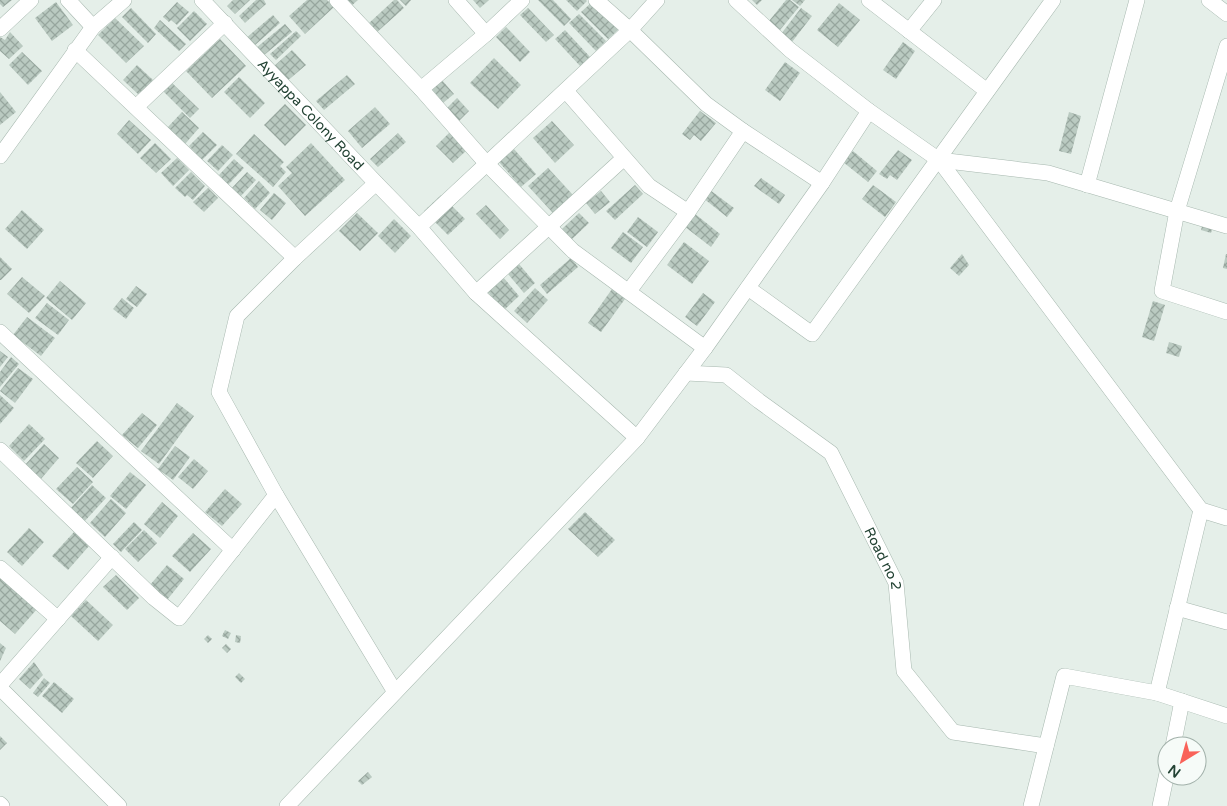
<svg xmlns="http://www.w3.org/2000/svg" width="1227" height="806" viewBox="0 0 1227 806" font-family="'Varela Round',sans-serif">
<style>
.building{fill:url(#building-cross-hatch)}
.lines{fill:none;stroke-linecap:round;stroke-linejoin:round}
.minor-casing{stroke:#a7b8af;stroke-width:16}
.minor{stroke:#fff;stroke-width:15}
.labels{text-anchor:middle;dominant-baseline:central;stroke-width:5;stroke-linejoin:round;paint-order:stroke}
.street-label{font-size:14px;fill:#234334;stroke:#f6fbf8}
</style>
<defs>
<pattern id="building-cross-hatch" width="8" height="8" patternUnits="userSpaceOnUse" patternTransform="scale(1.25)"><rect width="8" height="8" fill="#bacac1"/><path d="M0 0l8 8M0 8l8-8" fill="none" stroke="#97a69e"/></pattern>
</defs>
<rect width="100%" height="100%" fill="#e5efe9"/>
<g class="building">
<polygon points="0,0 12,0 3,7 0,4"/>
<polygon points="233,0 250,0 235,14 227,6"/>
<polygon points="256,0 264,0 266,4 245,23 239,16"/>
<polygon points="307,0 327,0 334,7 305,34 289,16"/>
<polygon points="343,0 358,0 350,7"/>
<polygon points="394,0 397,0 404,8 376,33 368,24"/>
<polygon points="400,0 411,0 406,6"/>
<polygon points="473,0 489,0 480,8"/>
<polygon points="538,0 553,0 571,19 564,26"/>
<polygon points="566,0 586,0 587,1 577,11"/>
<polygon points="752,0 762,0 757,5"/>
<polygon points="786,0 790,0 799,7 780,30 769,21"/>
<polygon points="792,0 805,0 800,6"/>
<polygon points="56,2 73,25 52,41 35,18"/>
<polygon points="177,2 189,12 177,25 171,20 169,22 163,17"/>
<polygon points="591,3 618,30 608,39 581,12"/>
<polygon points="839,3 860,20 838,47 817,30"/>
<polygon points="131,8 156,34 148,43 122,17"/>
<polygon points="528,8 554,35 546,42 520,15"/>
<polygon points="801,8 812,16 792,42 781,34"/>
<polygon points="194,11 207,24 190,41 177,28"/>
<polygon points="579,14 606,41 596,51 569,23"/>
<polygon points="273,15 280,23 253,47 245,39"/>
<polygon points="115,18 144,46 126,63 98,35"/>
<polygon points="160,20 186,44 179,51 154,28"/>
<polygon points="285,24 292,32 263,56 256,48"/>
<polygon points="506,27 530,52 520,62 496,37"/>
<polygon points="565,30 591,58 581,67 555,39"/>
<polygon points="296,31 301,36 276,60 270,54"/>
<polygon points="10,32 23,46 9,59 0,51 0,37 5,40"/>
<polygon points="220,39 246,66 212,98 186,71"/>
<polygon points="903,42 915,51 896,79 883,70"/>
<polygon points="292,50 306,65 286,82 273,67"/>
<polygon points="22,52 42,71 28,85 9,65"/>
<polygon points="494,58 521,85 498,109 470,83"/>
<polygon points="785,62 800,73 780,101 765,90"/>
<polygon points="137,65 153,80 139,95 123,80"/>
<polygon points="347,75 355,84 324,110 316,101"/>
<polygon points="239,77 265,103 250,118 224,92"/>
<polygon points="441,79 454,94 443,103 431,88"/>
<polygon points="171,82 199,109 190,118 163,91"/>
<polygon points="0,92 16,112 0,125"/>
<polygon points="457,98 469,111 458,122 446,109"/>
<polygon points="285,104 306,125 285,146 264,125"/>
<polygon points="375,107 390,124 362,148 348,131"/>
<polygon points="700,111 716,123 701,141 694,135 690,140 682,134"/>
<polygon points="182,112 199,128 185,144 167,128"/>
<polygon points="1069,112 1081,116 1071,154 1059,151"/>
<polygon points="129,120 151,140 138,154 117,134"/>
<polygon points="552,121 574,145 555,163 533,138"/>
<polygon points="203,132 217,145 202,160 189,146"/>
<polygon points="450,132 467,150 453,163 436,146"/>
<polygon points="398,133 406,142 378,167 370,159"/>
<polygon points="254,134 284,162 280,166 286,172 273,187 236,154"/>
<polygon points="155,143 171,159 156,173 140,158"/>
<polygon points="311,143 345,180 305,216 278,186 292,173 286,167"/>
<polygon points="222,145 233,155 218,171 207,161"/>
<polygon points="514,149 536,174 521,187 499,162"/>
<polygon points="898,150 912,160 897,180 890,175 887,179 879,174"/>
<polygon points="853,151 877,171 868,182 843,162"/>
<polygon points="177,158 189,170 173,186 161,173"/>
<polygon points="234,159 244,168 228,185 219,175"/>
<polygon points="548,168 573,195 553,213 528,186"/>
<polygon points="191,172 205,186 193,200 187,195 185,197 175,188"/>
<polygon points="247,172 256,180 240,197 231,189"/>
<polygon points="761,178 785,195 779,204 754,186"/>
<polygon points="259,181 270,193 255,209 244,198"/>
<polygon points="635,185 643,194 615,220 606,211"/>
<polygon points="873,185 896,202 885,217 862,199"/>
<polygon points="208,188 218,198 204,212 193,202"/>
<polygon points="710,190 734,208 727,217 703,198"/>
<polygon points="601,191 610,202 595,214 586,203"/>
<polygon points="274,193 286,203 272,220 260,210"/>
<polygon points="441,195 465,219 448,235 424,211"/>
<polygon points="486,205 509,230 500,239 476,214"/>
<polygon points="22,210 44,230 27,249 5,229"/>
<polygon points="357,213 378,233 360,251 339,231"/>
<polygon points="579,213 589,223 571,240 561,230"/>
<polygon points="694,213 720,234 711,247 684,226"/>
<polygon points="638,217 658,232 647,247 627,232"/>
<polygon points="394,219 411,236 395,253 378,236"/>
<polygon points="1204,219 1214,222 1211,233 1201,230"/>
<polygon points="623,232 643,247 631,263 611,248"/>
<polygon points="684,242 709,261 692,284 667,265"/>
<polygon points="962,254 969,265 959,276 950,268"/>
<polygon points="1226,254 1227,254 1227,269 1223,268"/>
<polygon points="0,257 12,269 1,280 0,280"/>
<polygon points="571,258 578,267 547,294 540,285"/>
<polygon points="519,264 535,283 524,293 508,274"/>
<polygon points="22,277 45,296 29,313 7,294"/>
<polygon points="503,277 519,296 504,310 487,291"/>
<polygon points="60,281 86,303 72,320 46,298"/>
<polygon points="136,286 147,294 137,307 126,299"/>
<polygon points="535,288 548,300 527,323 514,311"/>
<polygon points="612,289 625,299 601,332 588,323"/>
<polygon points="703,293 715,302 697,326 685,317"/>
<polygon points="122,298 134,308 126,319 113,309"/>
<polygon points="1153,301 1165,305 1154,341 1142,337"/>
<polygon points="47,303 69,320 58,335 35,318"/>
<polygon points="27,317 55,338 41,356 13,335"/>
<polygon points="1169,342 1182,346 1179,357 1166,353"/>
<polygon points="0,351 8,357 0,367"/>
<polygon points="11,357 19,364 0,387 0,372"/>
<polygon points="18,368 33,379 15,403 0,391"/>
<polygon points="0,395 14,408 0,424"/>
<polygon points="177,403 194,416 159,464 141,451"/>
<polygon points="142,413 157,425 138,448 122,435"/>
<polygon points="29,424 45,439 24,461 9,446"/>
<polygon points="97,441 113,456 93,478 76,463"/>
<polygon points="44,444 59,458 40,480 24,466"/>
<polygon points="175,446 190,457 173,480 158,469"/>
<polygon points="194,459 208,471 193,489 178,477"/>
<polygon points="77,467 93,482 73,504 56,489"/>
<polygon points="130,472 146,485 126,509 110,496"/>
<polygon points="92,485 106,498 83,523 69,510"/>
<polygon points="225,489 242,504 222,526 205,512"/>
<polygon points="111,499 126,513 105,537 90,523"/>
<polygon points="162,502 178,516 160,538 144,524"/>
<polygon points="585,512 615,540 598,557 568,529"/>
<polygon points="134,522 142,530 121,552 113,544"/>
<polygon points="29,528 44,542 22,566 7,552"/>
<polygon points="144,530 157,543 138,562 125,549"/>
<polygon points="74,532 89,546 68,570 52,556"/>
<polygon points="193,533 211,549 190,572 172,556"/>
<polygon points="167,565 184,579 167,600 150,585"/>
<polygon points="0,575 38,608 15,634 0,621"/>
<polygon points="116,575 139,598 127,610 103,587"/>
<polygon points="86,600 113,625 98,641 71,616"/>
<polygon points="225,630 231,633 228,639 222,636"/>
<polygon points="208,635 212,639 208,643 204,639"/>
<polygon points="236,635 241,636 240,643 235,642"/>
<polygon points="0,643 6,648 0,661"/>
<polygon points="226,644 231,649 227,653 222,648"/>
<polygon points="34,662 43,675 30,689 19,679"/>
<polygon points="239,673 245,679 241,683 235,677"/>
<polygon points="44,678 50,683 38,697 33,693"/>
<polygon points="54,682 74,699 62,713 42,696"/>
<polygon points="0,736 7,743 0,750"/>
<polygon points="368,772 372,777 362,785 358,781"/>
</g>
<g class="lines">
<g class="minor-casing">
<g id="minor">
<polyline points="68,0 93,27"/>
<path id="s1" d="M 202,0 L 376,183 L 419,227 L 476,293 L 637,438"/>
<polyline points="337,0 421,89 487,164 573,251 705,348"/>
<polyline points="456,0 486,34"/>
<polyline points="596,0 630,30 657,0"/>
<polyline points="736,0 790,50 869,111 939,160 1201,510 1227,518"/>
<polyline points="869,0 987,91"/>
<polyline points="1209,0 1227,14"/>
<polyline points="0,29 31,0"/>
<polyline points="909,31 934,0"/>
<polyline points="1227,46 1177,211 1162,291 1227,312"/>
<polyline points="75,50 295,258"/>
<polyline points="421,89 486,34 522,0"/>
<polyline points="566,91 649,186 688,212"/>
<polyline points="136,107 225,23"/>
<polyline points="743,131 822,183 869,111"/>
<polyline points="0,156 93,27 124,0"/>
<polyline points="939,160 1048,173 1227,226"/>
<polyline points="1087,185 1137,0"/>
<polyline points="419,227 630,30 706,104 743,131 688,212 629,291"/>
<polyline points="748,288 812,334 1053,0"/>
<polyline points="476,293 624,158"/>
<polyline points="0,332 233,550"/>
<path id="s2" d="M 686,373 L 726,375 L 759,401 L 831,453 L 896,583 L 904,671 L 953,732 L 1046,746"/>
<polyline points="0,450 154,598 179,618 276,495 219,392 237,316 295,258 376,183"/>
<polyline points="276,495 395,692"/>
<polyline points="0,568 58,619"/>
<polyline points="1177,608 1227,622"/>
<polyline points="0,685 112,557"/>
<polyline points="0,688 119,806"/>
<polyline points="1157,693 1227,716"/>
<polyline points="1173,746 1182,701"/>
<polyline points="0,804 2,806"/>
<polyline points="287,806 637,438 705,348 822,183"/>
<polyline points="1031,806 1064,676 1157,693 1201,510"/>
<polyline points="1160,806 1167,773"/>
</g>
</g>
<use href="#minor" class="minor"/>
</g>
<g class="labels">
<g class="street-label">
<text stroke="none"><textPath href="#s1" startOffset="158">Ayyappa Colony Road</textPath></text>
<text stroke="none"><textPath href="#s2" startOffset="289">Road no 2</textPath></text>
</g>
</g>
<g transform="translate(1182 761) rotate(217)"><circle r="24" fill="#f6fbf8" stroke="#a2b1aa"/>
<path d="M0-4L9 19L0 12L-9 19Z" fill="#f96259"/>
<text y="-8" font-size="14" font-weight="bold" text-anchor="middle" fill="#234334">N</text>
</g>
</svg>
